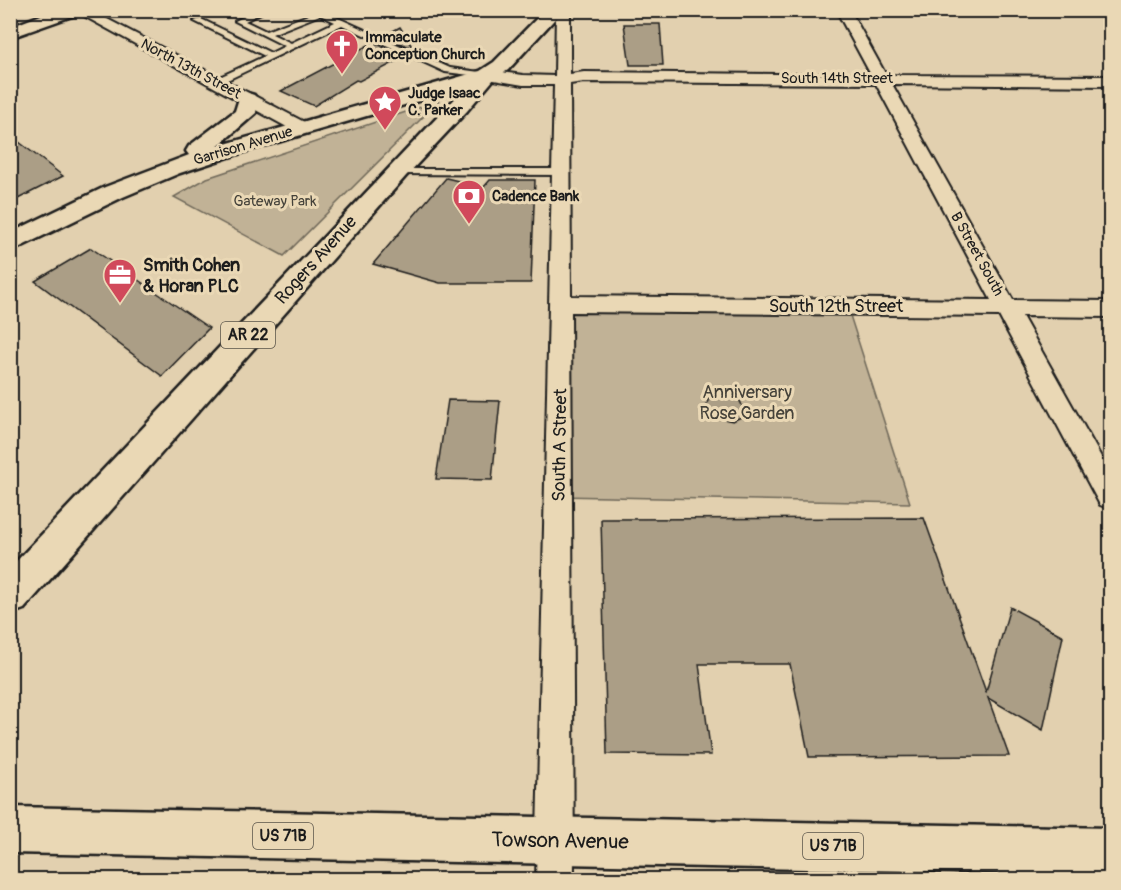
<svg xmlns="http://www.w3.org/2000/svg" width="1121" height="890" viewBox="0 0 1121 890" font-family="Pangolin,sans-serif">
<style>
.green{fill:#c1b296;stroke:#6e6759;stroke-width:1.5}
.building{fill:#ab9e86;stroke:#1c1c1c;stroke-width:1.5}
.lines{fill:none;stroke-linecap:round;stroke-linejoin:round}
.service-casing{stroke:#1c1c1c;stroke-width:4}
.minor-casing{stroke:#1c1c1c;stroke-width:4}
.tertiary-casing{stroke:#1c1c1c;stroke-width:5}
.primary-casing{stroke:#1c1c1c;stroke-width:5}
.service{fill:#ead8b5;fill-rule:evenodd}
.minor{fill:#ead8b5;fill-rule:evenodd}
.tertiary{fill:#ead8b5;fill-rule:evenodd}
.primary{fill:#ead8b5;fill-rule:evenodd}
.labels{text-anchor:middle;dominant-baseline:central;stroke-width:6;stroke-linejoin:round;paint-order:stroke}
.far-poi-label{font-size:15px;font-weight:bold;fill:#1c1c1c;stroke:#ead8b5;text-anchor:start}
.far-street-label{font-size:15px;fill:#1c1c1c;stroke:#ead8b5}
.far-park-label{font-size:15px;fill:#45423a;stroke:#ead8b5}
.shield{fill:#ead8b5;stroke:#5a544a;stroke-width:1.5}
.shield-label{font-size:16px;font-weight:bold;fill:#1c1c1c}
.street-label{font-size:18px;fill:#1c1c1c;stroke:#ead8b5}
.poi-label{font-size:18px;font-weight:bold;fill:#1c1c1c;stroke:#ead8b5;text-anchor:start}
.park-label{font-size:18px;fill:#45423a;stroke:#ead8b5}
.near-street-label{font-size:21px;fill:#1c1c1c;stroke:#ead8b5}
</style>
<rect width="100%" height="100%" fill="#e2d0af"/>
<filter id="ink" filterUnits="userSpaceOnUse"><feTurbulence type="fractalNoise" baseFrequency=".0167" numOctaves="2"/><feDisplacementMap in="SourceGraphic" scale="12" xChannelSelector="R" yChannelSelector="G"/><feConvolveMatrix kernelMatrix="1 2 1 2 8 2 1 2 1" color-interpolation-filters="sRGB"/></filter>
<g filter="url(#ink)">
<g class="green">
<polygon points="439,101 284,256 174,197 207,178"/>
<polygon points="561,304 847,306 910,503 559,496"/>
</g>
<g class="building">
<polygon points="624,24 660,24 663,65 630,65"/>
<polygon points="400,27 411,45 409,47 384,36"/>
<polygon points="374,42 403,58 359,81 356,80 314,106 281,91"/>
<polygon points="10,135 63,176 10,203"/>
<polygon points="446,178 484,187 490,180 535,180 531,283 440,283 373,264"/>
<polygon points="91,248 209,328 162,376 35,281"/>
<polygon points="717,390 735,393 741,403 745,415 733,421 712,417 707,405 709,395"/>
<polygon points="448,400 500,401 492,480 436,479"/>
<polygon points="924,518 986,692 1010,607 1063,636 1043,730 988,698 1009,756 809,757 790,664 699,664 711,755 607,754 601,519"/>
</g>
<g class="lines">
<g class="service-casing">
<g id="service">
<path d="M 257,10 L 267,10 L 245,21 L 266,31 L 321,10 L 333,10 L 327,13 L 450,68 L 487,73 L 491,75 L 487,77 L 445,72 L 342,25 L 219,84 L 213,84 L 213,80 L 265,56 L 194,21 L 201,19 L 271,53 L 285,46 L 235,21 ZM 320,15 L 335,22 L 291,43 L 272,34 Z"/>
<polygon points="395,169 562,169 567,172 562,175 398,174 393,171"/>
</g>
</g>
<g class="minor-casing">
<g id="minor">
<polygon points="73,10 90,10 308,124 310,128 302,133 296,132"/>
<path d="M 556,10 L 570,10 L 570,74 L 584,72 L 871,75 L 836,10 L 850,10 L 886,75 L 1110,76 L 1110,86 L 892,84 L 1013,300 L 1110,301 L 1110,317 L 1022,316 L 1110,473 L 1110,509 L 1100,505 L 999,316 L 571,312 L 574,880 L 536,880 L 554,85 L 523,85 L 482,78 L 479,75 L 487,70 L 523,75 L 555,76 ZM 584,82 L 876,84 L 991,300 L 571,296 L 570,84 Z"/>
</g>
</g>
<g class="tertiary-casing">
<polygon id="tertiary" points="54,10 80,10 78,14 10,38 10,27"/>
</g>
<g class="primary-casing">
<g id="primary">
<polygon points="545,10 563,10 508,70 494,79 467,111 406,176 24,609 10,614 10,568 466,87 250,150 180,173 123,197 10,252 10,233 105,187 189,155 186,151 189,146 235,111 240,95 247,93 254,95 257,99 256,113 218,146 480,71 494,62"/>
<polygon points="10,807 1110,828 1110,875 10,853"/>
</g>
</g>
<use href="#service" class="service"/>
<use href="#minor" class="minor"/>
<use href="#tertiary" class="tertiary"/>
<use href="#primary" class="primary"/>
</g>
</g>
<defs>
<g id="church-pin" transform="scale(1.725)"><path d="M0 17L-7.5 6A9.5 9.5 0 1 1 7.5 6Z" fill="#d1495b" stroke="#ead8b5"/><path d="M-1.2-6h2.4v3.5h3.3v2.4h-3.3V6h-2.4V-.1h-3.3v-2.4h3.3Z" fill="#fff"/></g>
<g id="sight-pin" transform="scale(1.725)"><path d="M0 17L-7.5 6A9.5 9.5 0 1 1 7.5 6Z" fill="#d1495b" stroke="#ead8b5"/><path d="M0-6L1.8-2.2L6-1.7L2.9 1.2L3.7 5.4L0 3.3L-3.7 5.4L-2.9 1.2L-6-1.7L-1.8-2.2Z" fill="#fff"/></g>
<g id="bank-pin" transform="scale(1.725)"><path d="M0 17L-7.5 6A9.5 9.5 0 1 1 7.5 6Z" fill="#d1495b" stroke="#ead8b5"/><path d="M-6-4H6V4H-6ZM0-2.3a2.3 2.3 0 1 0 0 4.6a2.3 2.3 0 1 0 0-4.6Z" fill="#fff"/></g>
<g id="office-pin" transform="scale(1.725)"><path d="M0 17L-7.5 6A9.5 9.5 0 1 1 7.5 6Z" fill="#d1495b" stroke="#ead8b5"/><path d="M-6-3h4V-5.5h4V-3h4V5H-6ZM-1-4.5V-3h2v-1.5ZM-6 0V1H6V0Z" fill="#fff"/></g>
</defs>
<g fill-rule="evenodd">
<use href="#church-pin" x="342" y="46"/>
<use href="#sight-pin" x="385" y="102"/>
<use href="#bank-pin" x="469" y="196"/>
<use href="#office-pin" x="120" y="275"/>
</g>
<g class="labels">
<g class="far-poi-label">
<text x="365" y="37">Immaculate<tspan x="365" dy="17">Conception Church</tspan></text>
<text x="408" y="93">Judge Isaac<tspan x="408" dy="17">C. Parker</tspan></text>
<text x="492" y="196">Cadence Bank</text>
</g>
<g class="far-street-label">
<text transform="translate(191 69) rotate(28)">North 13th Street</text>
<text x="837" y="78">South 14th Street</text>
<text transform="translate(243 146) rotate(-17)">Garrison Avenue</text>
<text transform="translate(977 254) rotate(61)">B Street South</text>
</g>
<g class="far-park-label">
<text x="275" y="201">Gateway Park</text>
</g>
<g class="shield">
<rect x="221" y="322" width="54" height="26" rx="4.5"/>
<rect x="253" y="823" width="60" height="26" rx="4.5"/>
<rect x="803" y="833" width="60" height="26" rx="4.5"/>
</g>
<g class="shield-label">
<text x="248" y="335">AR 22</text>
<text x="283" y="836">US 71B</text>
<text x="833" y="846">US 71B</text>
</g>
<g class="street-label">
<text transform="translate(316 260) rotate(-48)">Rogers Avenue</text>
<text x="836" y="306">South 12th Street</text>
<text transform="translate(560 445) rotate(-89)">South A Street</text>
</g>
<g class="poi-label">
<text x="143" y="265">Smith Cohen<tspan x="143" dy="21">&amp; Horan PLC</tspan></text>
</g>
<g class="park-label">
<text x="747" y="392">Anniversary<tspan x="747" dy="21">Rose Garden</tspan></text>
</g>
<g class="near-street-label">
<text transform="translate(560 841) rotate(1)">Towson Avenue</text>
</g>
</g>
<rect width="1121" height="890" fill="none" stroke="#ead8b5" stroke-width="36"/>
<rect x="18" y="18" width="1085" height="854" fill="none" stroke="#1c1c1c" stroke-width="2" filter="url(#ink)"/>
</svg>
